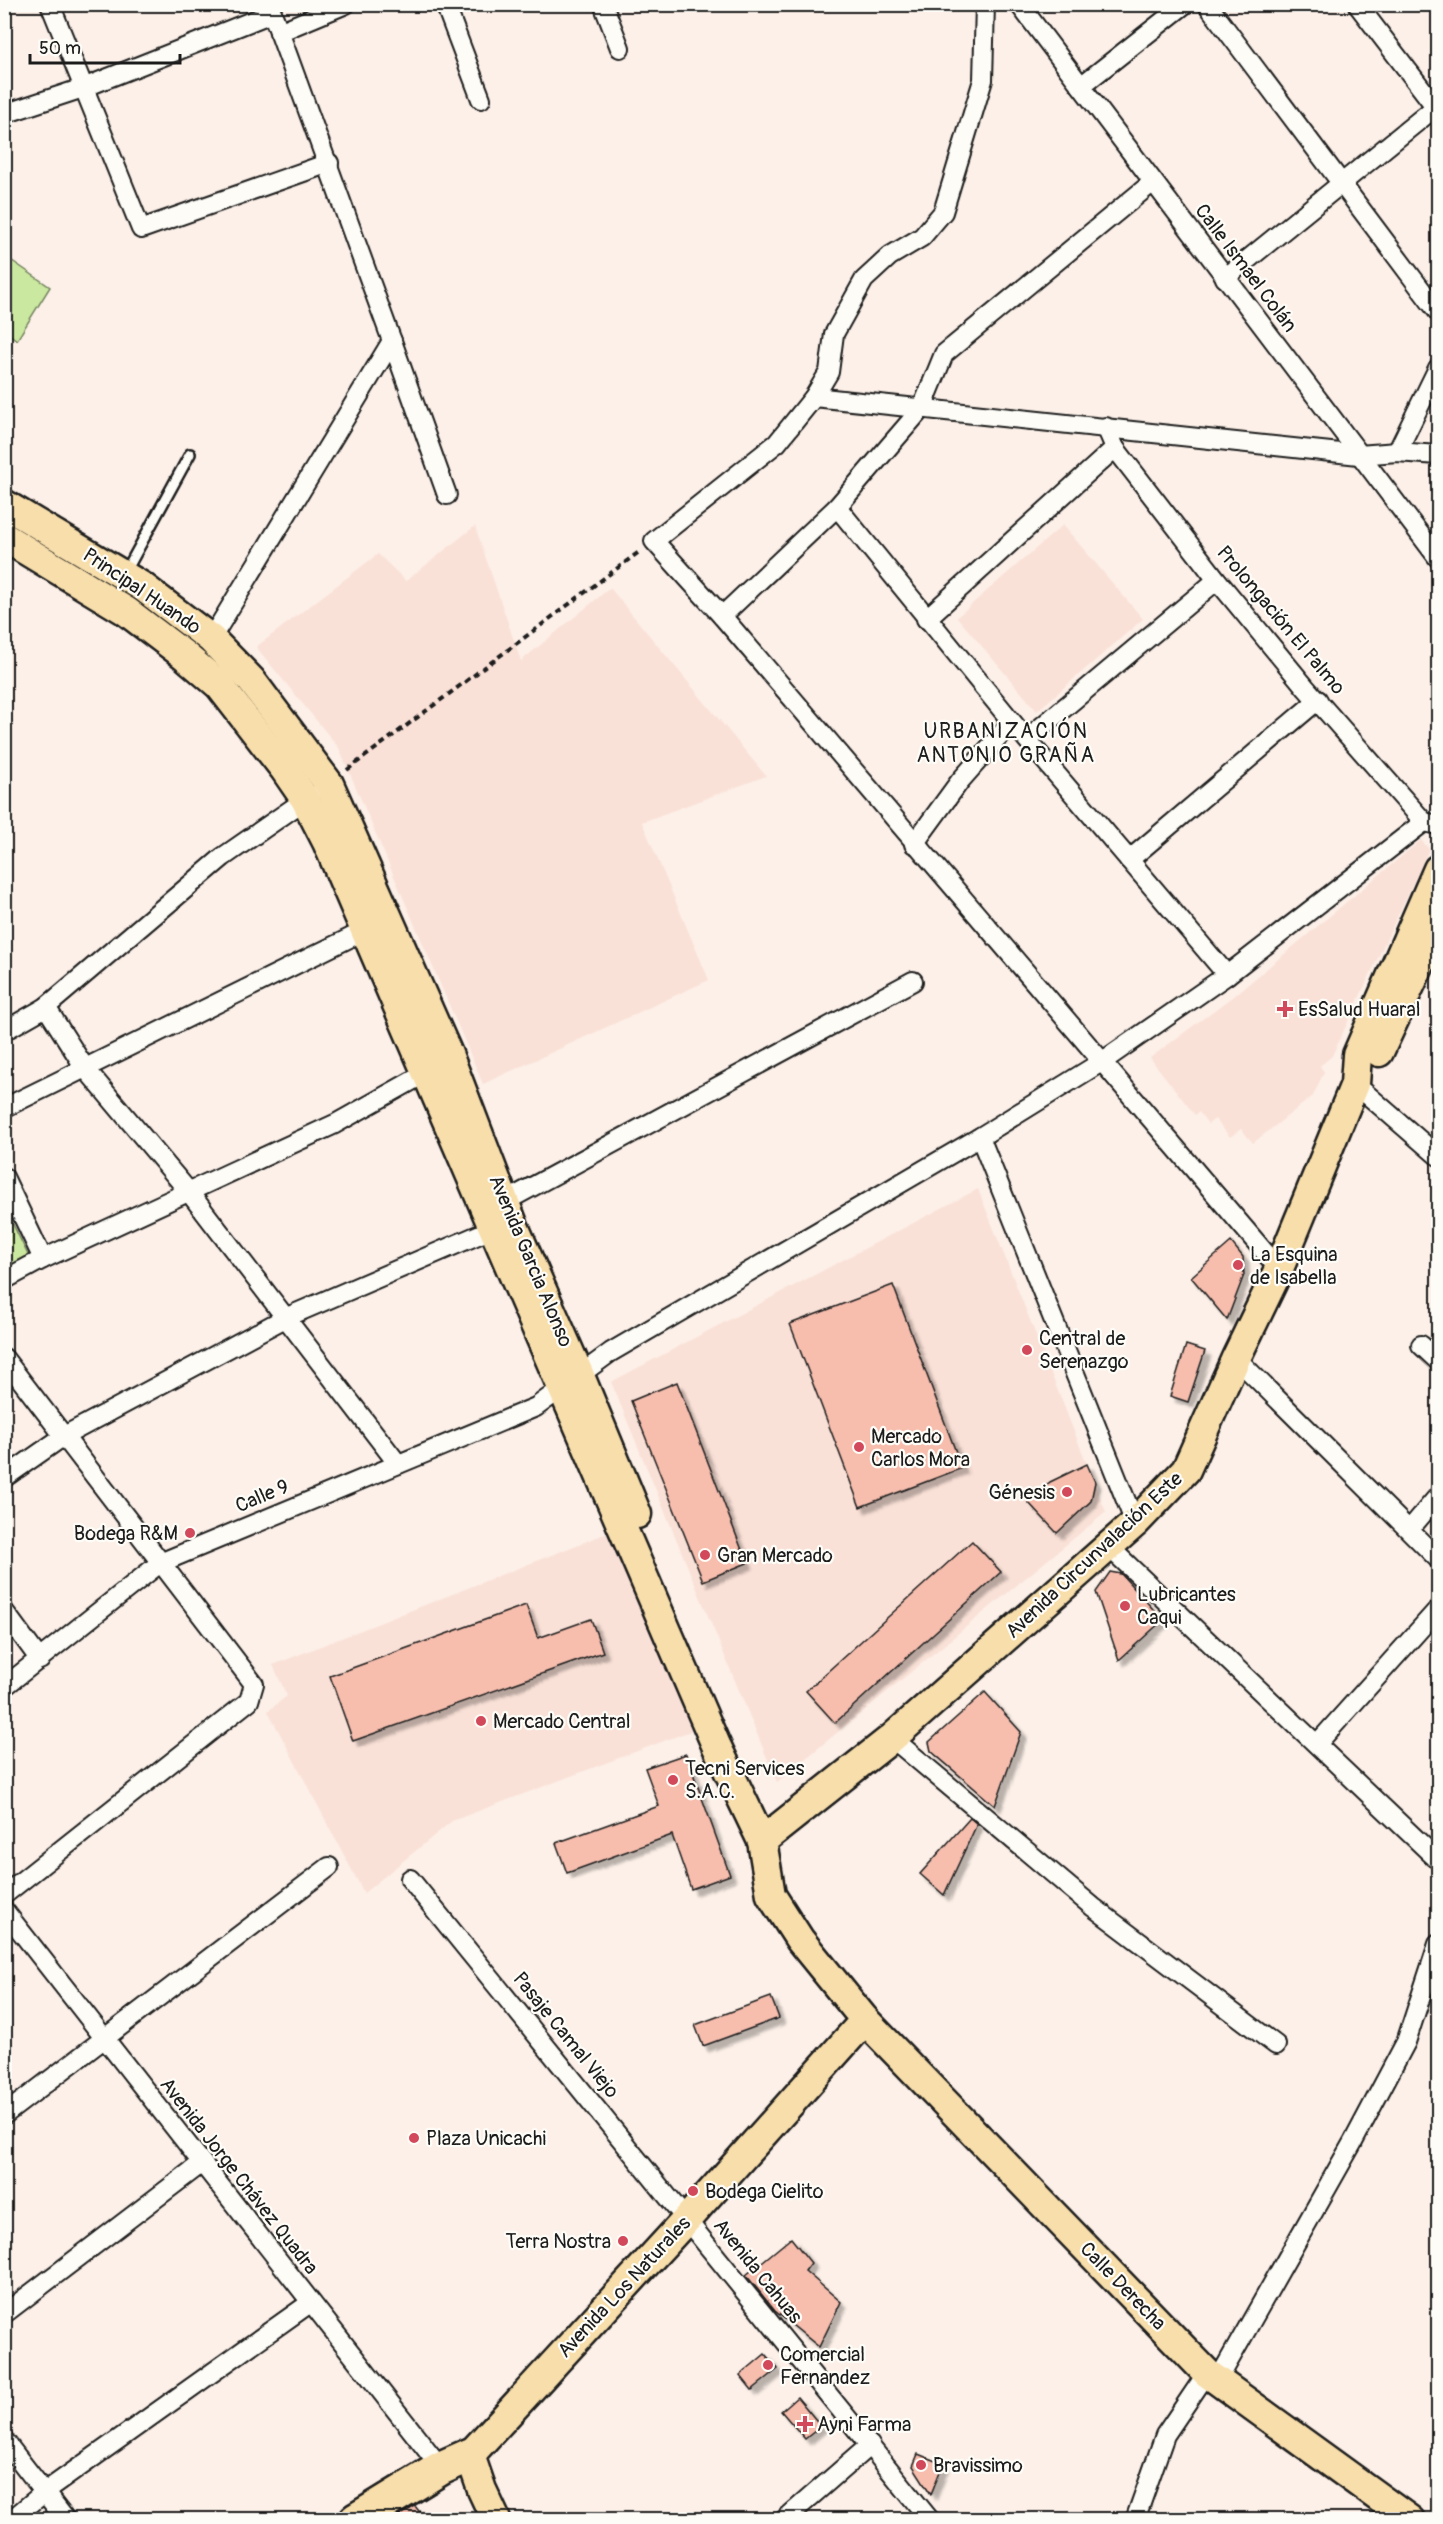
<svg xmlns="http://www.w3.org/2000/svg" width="1443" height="2524" viewBox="0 0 1443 2524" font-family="Pangolin,sans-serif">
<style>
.built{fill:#fae1d7}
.green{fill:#cae89f;stroke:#73825e;stroke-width:1.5}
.building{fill:#f7beae;stroke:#1c1c1c;stroke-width:1.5;filter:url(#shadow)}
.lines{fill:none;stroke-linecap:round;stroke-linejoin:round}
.lane-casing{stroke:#1c1c1c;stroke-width:14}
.street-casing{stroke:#1c1c1c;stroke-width:22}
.primary-casing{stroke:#1c1c1c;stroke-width:33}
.highway-casing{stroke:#1c1c1c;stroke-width:38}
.path{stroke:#1c1c1c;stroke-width:4;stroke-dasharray:6 4.5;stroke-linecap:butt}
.lane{stroke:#fdfcf7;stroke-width:9}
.street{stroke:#fdfcf7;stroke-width:18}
.primary{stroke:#f8deab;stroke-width:28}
.highway{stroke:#f8deab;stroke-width:33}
.poi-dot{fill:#d1495b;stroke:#fdfcf7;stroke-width:2}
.labels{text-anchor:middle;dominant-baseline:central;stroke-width:4.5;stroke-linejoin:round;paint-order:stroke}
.street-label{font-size:20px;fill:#1c1c1c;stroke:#fdfcf7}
.poi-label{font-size:20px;fill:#1c1c1c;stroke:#fdfcf7;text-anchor:start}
.neighbourhood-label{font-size:21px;letter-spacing:1.5px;fill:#1c1c1c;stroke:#fdfcf7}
</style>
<defs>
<filter id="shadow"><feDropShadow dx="5.5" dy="5.5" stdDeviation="1.5" flood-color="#0004"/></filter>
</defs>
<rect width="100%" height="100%" fill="#fcf0e8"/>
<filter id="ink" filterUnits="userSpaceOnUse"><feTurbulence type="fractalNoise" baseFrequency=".0167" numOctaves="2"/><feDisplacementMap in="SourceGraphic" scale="12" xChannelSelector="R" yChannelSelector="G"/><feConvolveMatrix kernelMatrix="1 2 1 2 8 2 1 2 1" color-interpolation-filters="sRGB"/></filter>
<g filter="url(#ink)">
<g class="built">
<polygon points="1063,525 1143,619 1037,711 957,617"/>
<polygon points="475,526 521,661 610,588 766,776 642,822 709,980 483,1084 339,748 256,647 378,554 406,581"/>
<polygon points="1421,840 1429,849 1332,1056 1320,1066 1324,1072 1313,1096 1253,1143 1241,1129 1230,1137 1215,1119 1208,1124 1199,1112 1195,1115 1150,1058 1240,991"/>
<polygon points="978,1189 1106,1512 777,1782 611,1382"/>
<polygon points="607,1533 693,1730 452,1821 364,1893 268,1711 287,1696 273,1665"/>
</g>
<g class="green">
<polygon points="5,256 50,287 17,340 5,331"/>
<polygon points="4,1206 29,1257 4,1279"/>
</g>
<g class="building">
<polygon points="1231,1242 1243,1257 1244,1275 1227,1320 1191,1277"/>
<polygon points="893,1285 962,1468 860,1507 790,1324"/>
<polygon points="1186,1345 1205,1351 1188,1402 1170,1396"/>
<polygon points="677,1382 747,1563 703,1581 631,1401"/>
<polygon points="1087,1464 1095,1482 1091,1501 1057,1533 1028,1502 1050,1482"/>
<polygon points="972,1541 1001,1572 835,1723 806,1691"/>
<polygon points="1110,1572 1121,1574 1163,1620 1119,1660 1096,1592"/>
<polygon points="526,1605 538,1638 591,1619 603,1652 353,1741 330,1676"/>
<polygon points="985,1692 1021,1732 995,1806 931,1751 929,1742"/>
<polygon points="686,1754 730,1875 691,1889 672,1835 567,1873 556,1843 659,1806 645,1768"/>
<polygon points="970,1818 977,1824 944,1895 920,1874"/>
<polygon points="771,1997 779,2018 703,2046 695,2025"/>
<polygon points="791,2238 811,2263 805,2271 841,2302 819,2347 775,2311 746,2275"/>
<polygon points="765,2354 778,2369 752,2390 740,2375"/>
<polygon points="797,2397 821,2426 805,2439 781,2411"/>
<polygon points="918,2454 943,2464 931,2494 913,2466"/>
<polygon points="415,2506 426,2520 393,2520"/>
</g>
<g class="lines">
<g class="lane-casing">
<polyline id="lane" points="125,573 190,454"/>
</g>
<g class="street-casing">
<g id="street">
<polyline points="50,4 141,229 329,163"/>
<polyline points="445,4 481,99"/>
<polyline points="603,4 620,48"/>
<polyline points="985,4 983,80 943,212 922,237 890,256 864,280 834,334 829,372 814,397 777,443 654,541 722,616 1279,1269"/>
<polyline points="1019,4 1438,558"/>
<polyline points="1207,4 1438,312"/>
<polyline points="1357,4 1438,110"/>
<polyline points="279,32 346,4"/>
<polyline points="1081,86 1185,4"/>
<polyline points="4,114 83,88 272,13"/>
<polyline points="1225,278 1438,105"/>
<polyline points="392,341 447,495"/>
<polyline points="814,397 1359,455 1397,452 1438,455"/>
<polyline points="1106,427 1115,448 1217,580 1306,688 1424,822 1438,825"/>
<polyline points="1397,452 1438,368"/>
<polyline points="837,507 1012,722 1227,975"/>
<polyline points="722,616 837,507 922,408 944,354 1153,182"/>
<polyline points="926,619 1115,448"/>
<polyline points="211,639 392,341 269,4"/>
<polyline points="1027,739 1217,580"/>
<polyline points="914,844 960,781 1012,722"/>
<polyline points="1129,860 1318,700"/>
<polyline points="46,1007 85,1068 189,1192 398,1464"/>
<polyline points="4,1031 46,1007 223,857 312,795"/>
<polyline points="1355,1084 1438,1156"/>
<polyline points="4,1108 374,926"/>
<polyline points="980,1137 1135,1523"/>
<polyline points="4,1177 43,1259"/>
<polyline points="504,1202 913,981"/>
<polyline points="4,1280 43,1259 335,1124 433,1069"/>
<polyline points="1421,1345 1438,1361"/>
<polyline points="4,1358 254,1684 249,1701 4,1895"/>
<polyline points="1236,1358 1438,1559"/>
<polyline points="4,1478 64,1436 287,1317 492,1229"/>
<polyline points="1410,1529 1438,1496"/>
<polyline points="1108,1546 1438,1860"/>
<polyline points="4,1611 40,1660"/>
<polyline points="4,1687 160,1563 536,1407 611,1352 980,1137 1103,1061 1227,975 1424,822"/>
<polyline points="892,1738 1093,1907 1276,2045"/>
<polyline points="1317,1744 1438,1609"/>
<polyline points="410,1879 930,2520"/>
<polyline points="4,1910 441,2468"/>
<polyline points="4,2115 329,1867"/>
<polyline points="4,2314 202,2163"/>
<polyline points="1218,2380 1353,2142 1406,2042 1438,1944"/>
<polyline points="4,2440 66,2520"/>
<polyline points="11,2520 46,2491 310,2303"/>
<polyline points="784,2520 870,2445"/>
<polyline points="1135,2520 1165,2435 1207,2373"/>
</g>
</g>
<g class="primary-casing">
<g id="primary">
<polyline points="4,504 143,587 211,639 251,680 329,784 448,1054 513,1224 580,1376 637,1514"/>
<polyline points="4,537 126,611 184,655 219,685 285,770 305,799 327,842 716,1745 762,1841 771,1895 800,1940 865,2020 1207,2373 1410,2520"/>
<polyline points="1379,1052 1438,926"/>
<polyline points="762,1841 892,1738 1135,1523 1186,1470 1236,1358 1278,1271 1355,1084 1357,1055 1438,869"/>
<polyline points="496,2520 482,2490 470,2455 687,2219 865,2020"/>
</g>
</g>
<g class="highway-casing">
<polyline id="highway" points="356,2520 441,2468 470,2455"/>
</g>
<polyline class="path" points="347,770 639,552"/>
<use href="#lane" class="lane"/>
<use href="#street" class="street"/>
<use href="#primary" class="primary"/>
<use href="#highway" class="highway"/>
</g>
</g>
<g class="poi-dot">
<path d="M1282 1000h6v6h6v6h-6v6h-6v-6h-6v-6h6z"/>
<circle cx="1238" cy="1265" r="6"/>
<circle cx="1027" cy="1350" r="6"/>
<circle cx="859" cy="1447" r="6"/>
<circle cx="1067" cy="1492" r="6"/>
<circle cx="190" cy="1533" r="6"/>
<circle cx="705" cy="1555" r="6"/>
<circle cx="1125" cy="1606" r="6"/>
<circle cx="481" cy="1721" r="6"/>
<circle cx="673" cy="1780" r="6"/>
<circle cx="414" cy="2138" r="6"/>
<circle cx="693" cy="2191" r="6"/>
<circle cx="623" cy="2241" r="6"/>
<circle cx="768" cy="2365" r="6"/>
<path d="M802 2415h6v6h6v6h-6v6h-6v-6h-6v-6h6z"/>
<circle cx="921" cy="2465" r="6"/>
</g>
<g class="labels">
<g class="street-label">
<text transform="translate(1246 268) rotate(53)">Calle Ismael Colán</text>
<text transform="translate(142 591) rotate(34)">Principal Huando</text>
<text transform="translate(1281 620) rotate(50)">Prolongación El Palmo</text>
<text transform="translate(531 1261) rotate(67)">Avenida Garcia Alonso</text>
<text transform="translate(262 1496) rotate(-23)">Calle 9</text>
<text transform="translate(1094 1555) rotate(-43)">Avenida Circunvalación Este</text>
<text transform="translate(566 2035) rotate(51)">Pasaje Camal Viejo</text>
<text transform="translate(239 2176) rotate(52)">Avenida Jorge Chávez Quadra</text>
<text transform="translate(758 2271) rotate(51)">Avenida Cahuas</text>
<text transform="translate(1123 2286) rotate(46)">Calle Derecha</text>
<text transform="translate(624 2287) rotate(-47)">Avenida Los Naturales</text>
</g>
<g class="poi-label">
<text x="1298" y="1009">EsSalud Huaral</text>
<text x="1250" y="1254">La Esquina<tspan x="1250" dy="23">de Isabella</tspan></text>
<text x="1039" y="1338">Central de<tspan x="1039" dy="23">Serenazgo</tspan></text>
<text x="871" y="1436">Mercado<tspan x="871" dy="23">Carlos Mora</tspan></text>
<text x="1055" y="1492" text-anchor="end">Génesis</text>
<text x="178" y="1533" text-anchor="end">Bodega R&amp;M</text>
<text x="717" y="1555">Gran Mercado</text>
<text x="1137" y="1594">Lubricantes<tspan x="1137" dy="23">Caqui</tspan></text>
<text x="493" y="1721">Mercado Central</text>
<text x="685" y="1768">Tecni Services<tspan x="685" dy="23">S.A.C.</tspan></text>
<text x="426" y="2138">Plaza Unicachi</text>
<text x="705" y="2191">Bodega Cielito</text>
<text x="611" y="2241" text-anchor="end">Terra Nostra</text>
<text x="780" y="2354">Comercial<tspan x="780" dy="23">Fernandez</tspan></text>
<text x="817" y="2424">Ayni Farma</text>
<text x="933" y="2465">Bravissimo</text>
</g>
<g class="neighbourhood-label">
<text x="1006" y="731">URBANIZACIÓN<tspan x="1006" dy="24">ANTONIO GRAÑA</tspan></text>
</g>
</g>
<rect width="1443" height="2524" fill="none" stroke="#fdfcf7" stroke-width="24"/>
<rect x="12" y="12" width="1419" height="2500" fill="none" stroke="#1c1c1c" stroke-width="2" filter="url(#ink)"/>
<path d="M30 54v9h150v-9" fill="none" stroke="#1c1c1c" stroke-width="3"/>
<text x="39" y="54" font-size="18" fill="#1c1c1c" stroke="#fdfcf7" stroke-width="4.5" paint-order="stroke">50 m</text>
</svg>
